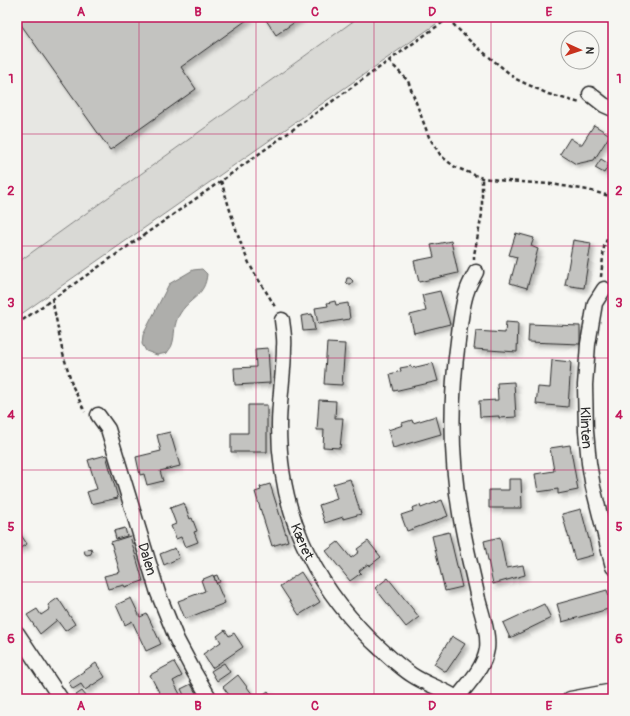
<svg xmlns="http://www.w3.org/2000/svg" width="630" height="716" viewBox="0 0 630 716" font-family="Pangolin,sans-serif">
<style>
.built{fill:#e7e7e3}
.green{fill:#d9d9d5;stroke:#828280}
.water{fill:#aeaeab;stroke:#7a7a78}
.building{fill:#c3c3c0;stroke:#2b2b2b;filter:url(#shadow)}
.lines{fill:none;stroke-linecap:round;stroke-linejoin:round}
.minor-casing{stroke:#2b2b2b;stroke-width:17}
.path{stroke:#2b2b2b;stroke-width:2.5;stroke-dasharray:4 3;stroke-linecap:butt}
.minor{stroke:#f6f6f2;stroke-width:14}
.grid{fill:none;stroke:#c2185b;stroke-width:1;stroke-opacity:0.55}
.labels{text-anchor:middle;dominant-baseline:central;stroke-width:3;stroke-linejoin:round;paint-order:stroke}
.street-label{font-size:14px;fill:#2b2b2b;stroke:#f6f6f2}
.neatline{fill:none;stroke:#c2185b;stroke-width:1.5}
.grid-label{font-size:13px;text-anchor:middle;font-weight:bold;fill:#c2185b}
</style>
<defs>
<filter id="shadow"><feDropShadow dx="3.5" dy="3.5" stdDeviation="2" flood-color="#0004"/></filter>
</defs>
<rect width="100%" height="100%" fill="#f6f6f2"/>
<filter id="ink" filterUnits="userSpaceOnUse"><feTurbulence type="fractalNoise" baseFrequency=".025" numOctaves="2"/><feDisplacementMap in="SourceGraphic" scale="8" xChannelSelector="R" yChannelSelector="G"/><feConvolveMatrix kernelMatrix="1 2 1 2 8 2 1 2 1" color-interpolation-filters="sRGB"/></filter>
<g filter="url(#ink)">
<polygon class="built" points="17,17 359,17 17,263"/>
<polygon class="green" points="359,17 446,17 17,317 17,263"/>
<path class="water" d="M 202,269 L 207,274 C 205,296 191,297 181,312 C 172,325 176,334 172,345 C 171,348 168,351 167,353 L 157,355 L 146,351 L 142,344 L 143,335 L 169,284 L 193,270 Z"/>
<g class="building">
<polygon points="17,17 251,17 181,67 196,89 110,150 17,19"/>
<polygon points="264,17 302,17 276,35"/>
<polygon points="594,125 610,135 594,160 576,164 560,154 570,138 579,144 582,144"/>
<polygon points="601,159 609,164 604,173 595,168"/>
<polygon points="516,233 534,238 531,246 538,249 527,288 510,283 517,257 509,255"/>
<polygon points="573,240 591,243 584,288 565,285"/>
<polygon points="451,241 458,273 419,282 414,261 434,257 431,245"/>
<polygon points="347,278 350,278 353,281 351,284 348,284 346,282"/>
<polygon points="440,291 450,324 414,333 410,315 426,311 422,295"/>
<polygon points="335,301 336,305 348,303 350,319 318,324 315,308 328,306 327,303"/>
<polygon points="312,314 315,330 303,331 301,316"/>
<polygon points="506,322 518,323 517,352 474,349 476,331 505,333"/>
<polygon points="529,324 580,326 580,344 528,342"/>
<polygon points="327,343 345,344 342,385 324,384"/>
<polygon points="268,348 270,383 235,385 234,368 256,367 255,349"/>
<polygon points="552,360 571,362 568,407 536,404 538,387 550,388"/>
<polygon points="433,363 438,381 394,391 390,374 401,371 400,368 411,366 412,368"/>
<polygon points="514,382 516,417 499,418 499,416 480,417 479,401 498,400 497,383"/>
<polygon points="319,400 336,401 335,418 343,418 340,448 323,447 324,430 317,430"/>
<polygon points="248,405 267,405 267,452 231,452 231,433 248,433"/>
<polygon points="436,416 441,434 393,448 388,430 403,425 402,423 412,420 413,423"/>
<polygon points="170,432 180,466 160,471 163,481 147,485 144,474 140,475 136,457 161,451 157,435"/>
<polygon points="570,445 578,490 558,494 558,489 538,492 535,474 554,471 550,448"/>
<polygon points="106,455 118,498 91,504 87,492 97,489 88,460"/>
<polygon points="350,479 361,514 343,519 343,517 325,523 319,505 337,499 333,484"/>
<polygon points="509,479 521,479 522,508 489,508 489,490 509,490"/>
<polygon points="270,484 288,541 272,546 255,492 261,490 260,487"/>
<polygon points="442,500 448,516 407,531 401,515 413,511 412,508 420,505 421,508"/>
<polygon points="184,503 190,519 192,518 197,531 194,532 198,542 185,547 181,537 176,539 171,526 176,524 170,508"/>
<polygon points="581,509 593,555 575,560 562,514"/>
<polygon points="125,528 127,536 116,539 114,531"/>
<polygon points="17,529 27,544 17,550"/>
<polygon points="449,532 462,587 445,591 432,536"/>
<polygon points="130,536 143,581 125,587 124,585 108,589 104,576 120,572 111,542"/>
<polygon points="500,537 506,568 523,565 525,575 493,584 484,541"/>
<polygon points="368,541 381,557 369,566 368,564 359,571 361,573 350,581 326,551 338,542 351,558 359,552 357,549"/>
<polygon points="91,548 92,552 91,553 91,554 87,555 85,554 84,550"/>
<polygon points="175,548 179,558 164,565 160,554"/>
<polygon points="301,572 320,602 299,615 280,586"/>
<polygon points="213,575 225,603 185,619 178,601 205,591 201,580"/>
<polygon points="217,575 220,582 216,583 214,576"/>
<polygon points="388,578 419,617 406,627 375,588"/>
<polygon points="607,590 612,608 562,622 557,604"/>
<polygon points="58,598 75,624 65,631 57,620 40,634 27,615 37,609 41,615 50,609 48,605"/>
<polygon points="131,598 140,617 147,614 161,644 146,651 132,621 125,625 116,605"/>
<polygon points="544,604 551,618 510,638 503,623"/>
<polygon points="225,630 229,636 234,633 243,647 212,668 203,654 221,642 217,636"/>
<polygon points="452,636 465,644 446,672 434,664"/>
<polygon points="174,662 182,676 173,681 182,698 158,699 161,696 150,675"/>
<polygon points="96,663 105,677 85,690 81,684 73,689 68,682"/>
<polygon points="224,663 230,672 217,681 211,671"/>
<polygon points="238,675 256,699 232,699 223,687"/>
<polygon points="191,684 198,697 195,699 186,699 181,689"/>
<polygon points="82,691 86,696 82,699 78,699 76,695"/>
<polygon points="268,691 274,699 257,699"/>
</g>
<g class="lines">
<g class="minor-casing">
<g id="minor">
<polyline points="590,94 604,105 613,109"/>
<path id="s1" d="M 604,289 L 595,303 L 588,344 L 585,385 L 586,431 L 589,463 L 593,487 L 613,567"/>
<path id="s2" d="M 282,320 C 283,329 285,338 284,347 C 284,373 279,399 279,426 C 279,511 311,580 371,640 C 384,652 397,665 412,675 C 427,685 444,689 458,699"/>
<path id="s3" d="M 98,415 L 108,429 L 158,593 L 177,640 L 194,672 L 210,699"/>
<polyline points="17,633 61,699"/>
<path d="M 457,698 C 468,684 484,668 487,649 C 489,633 482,615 478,599 C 474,579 469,560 465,540 C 451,475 449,407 458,341 C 460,326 462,304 467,291 C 469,284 473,278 476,272"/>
<polyline points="570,699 613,691"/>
</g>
</g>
<g class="path">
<polyline points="448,19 471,42 516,79 548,94 580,103"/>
<polyline points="389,61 408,81 429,137 441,156 455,167 482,178 507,181 551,184 588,190 613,197"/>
<path d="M 221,181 C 230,209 237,237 249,263 C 257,279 268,293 276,309"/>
<polyline points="474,260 474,255 482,214 482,178"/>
<polyline points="601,277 604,247 613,224"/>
<polyline points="52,298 63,354 73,387 85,412"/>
<polyline points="17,324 221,181 450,17"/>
</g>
<use href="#minor" class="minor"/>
</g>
</g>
<path class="grid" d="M 139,17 L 139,699M 256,17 L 256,699M 374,17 L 374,699M 491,17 L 491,699M 17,134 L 613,134M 17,246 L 613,246M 17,358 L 613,358M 17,470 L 613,470M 17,582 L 613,582"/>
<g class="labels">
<g class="street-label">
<text stroke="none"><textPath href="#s1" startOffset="142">Klinten</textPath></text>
<text stroke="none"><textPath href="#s2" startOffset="225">Kæret</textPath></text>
<text stroke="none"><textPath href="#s3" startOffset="153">Dalen</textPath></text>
</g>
</g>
<rect width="630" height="716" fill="none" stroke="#f6f6f2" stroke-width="44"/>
<g transform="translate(580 50) rotate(93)"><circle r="19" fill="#f6f6f2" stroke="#a5a5a2"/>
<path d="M0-3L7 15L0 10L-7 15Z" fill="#c8321e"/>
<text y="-6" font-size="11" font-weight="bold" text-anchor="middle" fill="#2b2b2b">N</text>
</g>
<rect x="22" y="22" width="586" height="672" class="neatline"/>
<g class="grid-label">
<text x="81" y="16">A</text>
<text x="198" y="16">B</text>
<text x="315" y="16">C</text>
<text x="432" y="16">D</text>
<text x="549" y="16">E</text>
<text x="11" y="83">1</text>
<text x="619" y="83">1</text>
<text x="11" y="195">2</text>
<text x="619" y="195">2</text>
<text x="11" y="307">3</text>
<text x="619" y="307">3</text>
<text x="11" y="419">4</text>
<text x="619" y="419">4</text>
<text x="11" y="531">5</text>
<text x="619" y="531">5</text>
<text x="11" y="643">6</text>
<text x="619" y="643">6</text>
<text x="81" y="710">A</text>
<text x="198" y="710">B</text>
<text x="315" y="710">C</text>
<text x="432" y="710">D</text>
<text x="549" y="710">E</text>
</g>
</svg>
